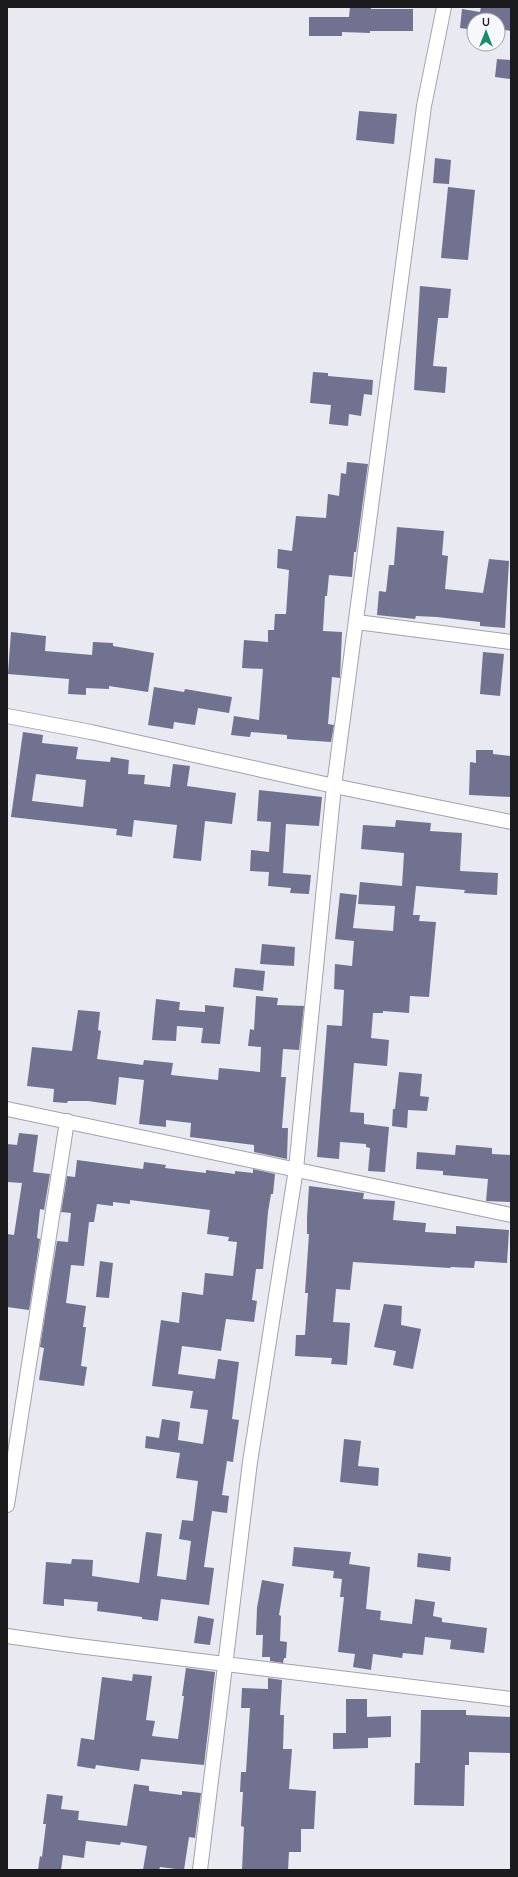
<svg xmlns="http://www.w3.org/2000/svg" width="518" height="1877" viewBox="0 0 518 1877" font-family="Manrope,sans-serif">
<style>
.building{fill:#717190;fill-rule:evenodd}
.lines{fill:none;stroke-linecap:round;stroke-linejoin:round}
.street-casing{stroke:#a2a2aa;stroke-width:16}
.street{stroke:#fff;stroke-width:14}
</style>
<rect width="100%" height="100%" fill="#e9e9f2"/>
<g class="building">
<polygon points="350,7 371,7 371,9 413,9 413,31 370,31 370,33 342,32 342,36 309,36 309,17 349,17"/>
<polygon points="481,7 511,7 511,31 498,29 498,20 474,20 474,30 460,28 462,9 480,12"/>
<polygon points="497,59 511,60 511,79 495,77"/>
<polygon points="359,111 397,114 394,144 356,140"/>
<polygon points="435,158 451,160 449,184 433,183"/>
<polygon points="448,187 475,190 468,260 441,258"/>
<polygon points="420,286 451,289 448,318 438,318 433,366 447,367 445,393 414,390"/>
<polygon points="313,372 328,373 328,376 373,380 372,395 364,394 361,416 349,414 348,426 329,424 331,405 310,403"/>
<polygon points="347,462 368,464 356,552 354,552 352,577 329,575 327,596 325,596 323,631 342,632 340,678 332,677 328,724 334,725 331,742 287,739 287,735 251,732 250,737 231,735 234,716 259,720 263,669 242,668 244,640 268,642 268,630 274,630 275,614 286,614 289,570 277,568 278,549 292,551 296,516 326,518 328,494 339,496 341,473 346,474"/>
<polygon points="397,527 444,531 442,555 448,556 445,589 483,593 489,559 509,561 505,628 480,626 480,622 437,617 416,616 415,619 377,615 379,591 386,592 389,565 394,565"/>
<polygon points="11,632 46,636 45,651 92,655 93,642 113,643 113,646 154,653 148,692 109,686 109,689 86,688 86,695 68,694 69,679 8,674"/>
<polygon points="483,652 504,654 500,696 480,694"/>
<polygon points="154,687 184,692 185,689 232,697 229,713 198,708 195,725 174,722 173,729 148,725"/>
<path d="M 23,732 L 43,735 L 42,743 L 78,747 L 76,759 L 110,762 L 111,757 L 129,760 L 128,774 L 145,775 L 144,784 L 170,787 L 173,764 L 190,766 L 187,786 L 236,793 L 232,824 L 205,821 L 201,861 L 173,858 L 177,825 L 134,820 L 132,837 L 116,835 L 117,829 L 11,817 ZM 36,774 L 86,780 L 83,807 L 32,801 Z"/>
<polygon points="476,750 493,750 493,754 511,756 511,797 469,795 470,762 476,763"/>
<polygon points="259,790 322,797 319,826 286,824 283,873 311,875 309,894 290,893 291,888 268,886 269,872 250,871 251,850 269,852 271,822 257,821"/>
<polygon points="396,820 431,823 430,831 462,833 460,871 498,873 497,895 464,893 465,890 416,886 413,915 420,915 419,921 436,922 429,997 410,996 409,1013 383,1011 383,1013 373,1013 371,1038 389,1040 387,1066 354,1063 350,1112 364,1113 364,1124 389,1127 385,1172 368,1171 370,1148 366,1147 366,1144 340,1142 339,1159 317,1157 327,1025 342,1026 344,990 334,989 335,964 352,966 354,941 335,939 340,893 357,895 353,928 393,931 395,906 358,904 360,882 402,886 404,853 361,849 363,825 395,827"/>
<polygon points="262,944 295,947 294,966 260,964"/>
<polygon points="235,968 265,971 263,991 233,987"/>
<polygon points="256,996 278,998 277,1005 304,1006 299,1050 283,1049 281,1077 286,1077 282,1128 288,1128 287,1159 254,1152 254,1145 190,1137 191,1123 166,1120 166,1127 139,1124 144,1080 119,1077 116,1105 88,1101 68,1101 67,1103 53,1102 54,1089 27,1086 32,1047 72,1051 78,1010 100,1012 98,1030 101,1031 97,1059 143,1065 144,1060 173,1063 171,1075 218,1080 219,1068 260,1072 261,1047 248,1046 250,1029 254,1030"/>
<polygon points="156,999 180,1002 179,1010 205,1012 205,1005 224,1007 220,1044 201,1043 203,1028 177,1026 176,1041 152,1040"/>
<polygon points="399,1072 422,1074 420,1096 429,1097 427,1111 408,1110 407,1128 392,1126 393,1109 395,1109"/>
<polygon points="19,1133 38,1135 33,1172 50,1174 44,1210 40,1209 37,1238 40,1239 29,1310 7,1307 7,1234 14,1235 22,1183 7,1182 7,1144 17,1145"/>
<polygon points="456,1145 492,1148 492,1154 511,1155 511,1202 486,1201 488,1179 443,1175 443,1171 416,1169 417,1152 455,1155"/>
<polygon points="77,1160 143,1169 144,1162 166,1165 165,1168 206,1173 206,1170 235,1174 235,1171 253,1173 253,1169 275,1174 273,1194 271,1194 268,1212 263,1269 256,1269 252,1300 257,1301 254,1322 226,1319 221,1351 182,1346 178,1374 215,1379 218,1359 239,1362 232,1419 239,1420 233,1462 227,1461 222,1495 229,1496 227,1513 212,1511 204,1567 214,1568 209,1605 161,1599 158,1621 142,1619 142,1617 97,1611 98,1602 64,1599 64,1606 43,1604 46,1562 71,1564 72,1559 93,1560 92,1576 139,1583 146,1532 162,1534 157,1576 186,1580 191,1541 179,1539 182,1520 193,1521 198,1481 176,1478 180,1453 145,1448 146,1436 159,1438 162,1419 180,1422 178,1440 203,1444 208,1410 190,1408 193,1391 152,1386 161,1320 179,1323 182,1292 203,1295 205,1273 233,1276 237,1242 228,1241 229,1237 207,1234 210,1210 130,1200 130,1204 113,1202 113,1206 97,1204 94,1222 89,1222 84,1266 71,1265 66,1303 86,1306 83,1327 86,1327 81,1366 87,1367 84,1386 39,1380 44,1348 40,1347 57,1241 68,1242 71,1213 61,1212 67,1176 75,1177"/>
<polygon points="309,1186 364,1193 363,1199 395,1201 393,1220 426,1223 425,1232 456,1234 456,1226 509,1230 507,1263 475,1261 474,1268 451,1267 450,1268 353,1262 350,1290 336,1289 333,1322 350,1323 347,1365 331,1364 332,1358 295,1356 296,1335 305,1335 308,1293 305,1293 309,1234 307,1234 307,1217"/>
<polygon points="100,1261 113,1263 109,1298 96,1297"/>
<polygon points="384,1304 402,1306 401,1325 421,1329 413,1369 393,1365 396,1351 374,1347"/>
<polygon points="344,1439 361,1441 358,1466 379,1468 378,1486 340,1482"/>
<polygon points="294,1547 351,1552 349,1564 370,1567 366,1609 381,1611 380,1620 412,1624 415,1599 435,1602 433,1616 442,1618 442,1622 487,1628 484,1653 450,1649 451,1640 425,1637 423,1655 403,1653 402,1658 373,1654 371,1670 353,1667 355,1654 338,1652 344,1597 340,1597 342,1579 333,1578 334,1571 292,1566"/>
<polygon points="418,1553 451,1557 450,1571 417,1567"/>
<polygon points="262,1580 284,1584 279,1615 281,1616 280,1641 287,1642 286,1658 284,1658 283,1663 270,1661 270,1657 262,1657 263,1635 256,1635 257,1608"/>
<polygon points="198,1616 214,1619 210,1645 194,1643"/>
<polygon points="186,1668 215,1672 204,1765 141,1759 139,1771 96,1765 95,1769 77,1766 81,1738 94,1740 102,1677 132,1681 133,1674 152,1676 146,1720 155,1721 152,1736 178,1739 184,1696 182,1696"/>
<polygon points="268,1678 282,1680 280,1715 284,1715 283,1749 292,1749 289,1789 316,1791 314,1829 301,1829 301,1852 289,1852 288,1870 242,1870 244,1827 241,1826 243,1792 240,1792 241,1772 246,1772 250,1708 241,1708 242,1688 268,1689"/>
<polygon points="346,1699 367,1699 367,1717 391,1716 391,1737 368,1738 368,1748 333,1749 333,1733 346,1733"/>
<polygon points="421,1710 466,1710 466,1715 511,1717 511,1753 469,1752 469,1765 465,1765 464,1806 414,1805 415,1763 420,1763"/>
<polygon points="134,1784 149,1786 149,1791 182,1795 182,1791 201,1793 195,1838 189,1837 184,1870 160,1867 159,1870 143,1870 147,1846 121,1842 120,1845 86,1841 84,1858 63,1855 61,1870 38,1870 40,1856 42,1857 46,1824 43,1824 47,1794 63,1796 61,1809 79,1811 78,1820 127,1826"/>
</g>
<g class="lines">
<g class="street-casing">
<g id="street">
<polyline points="357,622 511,642"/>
<polyline points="7,716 91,732 334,786 511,822"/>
<polyline points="7,1109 511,1215"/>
<polyline points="7,1505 67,1121"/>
<polyline points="7,1636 70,1645 511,1699"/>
<polyline points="200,1870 250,1462 296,1169 334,786 424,106 444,7"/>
</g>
</g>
<use href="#street" class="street"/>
</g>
<rect width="518" height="1877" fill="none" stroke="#1b1b1e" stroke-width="16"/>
<g transform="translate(486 32)"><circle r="19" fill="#f7f7fe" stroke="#9f9fa4"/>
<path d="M0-3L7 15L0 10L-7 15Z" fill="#1c8b6b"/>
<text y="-6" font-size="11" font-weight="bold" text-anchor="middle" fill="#1b1b1e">U</text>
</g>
</svg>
